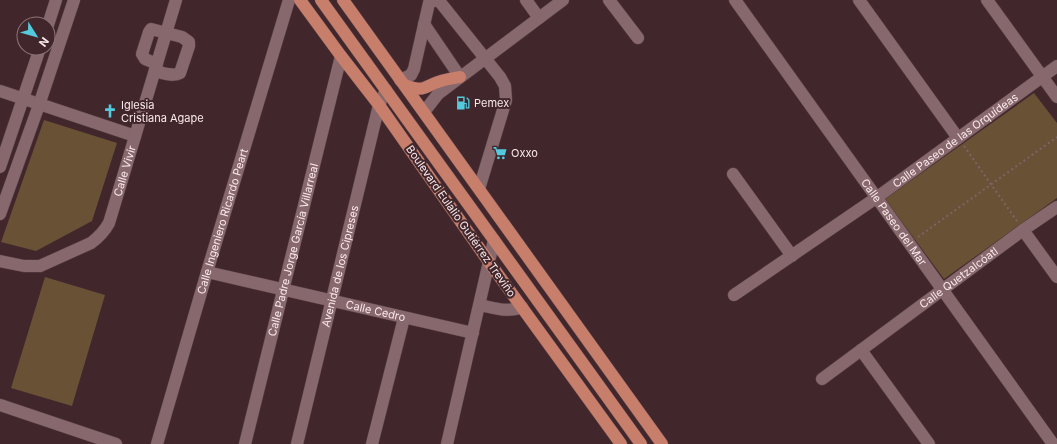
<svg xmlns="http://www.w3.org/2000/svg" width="1057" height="444" viewBox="0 0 1057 444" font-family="Inter,sans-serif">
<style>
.green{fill:#685135}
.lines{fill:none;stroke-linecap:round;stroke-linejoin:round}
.minor-casing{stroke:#5a4348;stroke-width:13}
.major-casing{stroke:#5a4348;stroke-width:13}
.path{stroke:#7c6469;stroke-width:2;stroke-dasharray:2 3;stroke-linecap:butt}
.minor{stroke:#87686d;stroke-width:12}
.major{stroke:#c77e6b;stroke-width:12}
.labels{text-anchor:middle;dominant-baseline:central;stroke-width:4;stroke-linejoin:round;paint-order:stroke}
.poi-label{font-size:11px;fill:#fbe9eb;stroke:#41272c;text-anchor:start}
.street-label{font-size:11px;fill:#fbe9eb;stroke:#41272c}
</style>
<rect width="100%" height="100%" fill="#41272c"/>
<g class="green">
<polygon points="1034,93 1057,123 1057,198 944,279 885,199"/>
<polygon points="44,120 117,143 92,221 36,251 1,242"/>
<polygon points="45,277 105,295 72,406 11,388"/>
</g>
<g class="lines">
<g class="minor-casing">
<g id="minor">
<polyline points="526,0 539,18"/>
<polyline points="609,0 638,38"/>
<path id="s1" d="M 735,0 L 1053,444"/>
<polyline points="859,0 958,138"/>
<polyline points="987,0 1057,97"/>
<polyline points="424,24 460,77"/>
<polyline points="48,25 56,0"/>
<path d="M 155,71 C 163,73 173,77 180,73 L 189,46 L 189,42 L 182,37 L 151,29 L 149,32 L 142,54 L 145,59 L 157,64"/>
<polyline points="400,80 411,75 414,69 429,3 436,0 440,2 500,77 505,86 506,100 479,189"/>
<polyline points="0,91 135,136"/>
<polyline points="424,112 438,94 563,0"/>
<polyline points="0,167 40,48"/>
<polyline points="733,174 792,256"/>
<polyline points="0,214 39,105 74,0"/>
<polyline points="1023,230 1057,277"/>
<path id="s2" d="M 0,261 L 24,266 L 40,266 L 91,243 C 99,237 104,232 109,223 L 176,0"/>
<path id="s3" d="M 207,272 L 473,333"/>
<path id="s4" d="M 734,295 L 876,198 L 1057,66"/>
<path d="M 480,305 C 494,308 508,313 522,307"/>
<polyline points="861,350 929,444"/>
<path id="s5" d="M 822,379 L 1023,230 L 1057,207"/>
<polyline points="0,405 116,444"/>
<path id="s6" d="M 157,444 L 207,272 L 289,0"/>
<path id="s7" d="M 245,444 L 341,56"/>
<path id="s8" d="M 297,444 L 379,105 L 386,90"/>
<polyline points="372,444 404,318"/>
<polyline points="447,444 494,240"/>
</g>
</g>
<g class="major-casing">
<g id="major">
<polyline points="300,0 341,56 379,105 489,262 621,444"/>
<polyline points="321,0 641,444"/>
<polyline points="343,0 662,444"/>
<path d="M 405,85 C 426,93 423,86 441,81 C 447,79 454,78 460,77"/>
</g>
</g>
<g class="path">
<polyline points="964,146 1017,221"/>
<polyline points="918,237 1057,137"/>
</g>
<use href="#minor" class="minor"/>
<use href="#major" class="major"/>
</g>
<defs>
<g id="fuel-bare" transform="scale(1.08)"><path d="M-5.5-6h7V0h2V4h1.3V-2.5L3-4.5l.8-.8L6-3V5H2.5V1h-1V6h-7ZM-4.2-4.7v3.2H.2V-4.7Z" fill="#54cadd" stroke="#41272c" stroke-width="2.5" paint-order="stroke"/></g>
<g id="church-bare" transform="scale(1.08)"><path d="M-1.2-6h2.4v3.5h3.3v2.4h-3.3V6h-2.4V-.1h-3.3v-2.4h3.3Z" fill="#54cadd" stroke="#41272c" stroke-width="2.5" paint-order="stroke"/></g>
<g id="supermarket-bare" transform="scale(1.08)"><path d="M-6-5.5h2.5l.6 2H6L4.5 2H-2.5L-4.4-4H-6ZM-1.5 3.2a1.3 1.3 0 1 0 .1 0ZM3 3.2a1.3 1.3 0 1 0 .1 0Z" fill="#54cadd" stroke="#41272c" stroke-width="2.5" paint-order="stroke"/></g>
</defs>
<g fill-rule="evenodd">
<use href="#fuel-bare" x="463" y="103"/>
<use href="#church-bare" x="110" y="111"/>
<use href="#supermarket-bare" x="500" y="153"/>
</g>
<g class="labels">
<g class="poi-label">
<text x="474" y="103">Pemex</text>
<text x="121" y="105">Iglesia<tspan x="121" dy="13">Cristiana Agape</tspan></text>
<text x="511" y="153">Oxxo</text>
</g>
<g class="street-label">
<text stroke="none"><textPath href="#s4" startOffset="270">Calle Paseo de las Orquídeas</textPath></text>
<text stroke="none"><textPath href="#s2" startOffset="178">Calle Vivir</textPath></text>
<text transform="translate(461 221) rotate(55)">Boulevard Eulalio Gutiérrez Treviño</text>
<text stroke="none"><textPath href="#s6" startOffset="232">Calle Ingeniero Ricardo Peart</textPath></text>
<text stroke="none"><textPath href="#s1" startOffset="273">Calle Paseo del Mar</textPath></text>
<text stroke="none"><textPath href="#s7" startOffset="200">Calle Padre Jorge García Villarreal</textPath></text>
<text stroke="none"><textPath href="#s8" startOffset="183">Avenida de los Cipreses</textPath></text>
<text stroke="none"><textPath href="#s5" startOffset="170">Calle Quetzalcóatl</textPath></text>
<text stroke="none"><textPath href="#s3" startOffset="173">Calle Cedro</textPath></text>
</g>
</g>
<g transform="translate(36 36) rotate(127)"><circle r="19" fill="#41272c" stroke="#8b7578"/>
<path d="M0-3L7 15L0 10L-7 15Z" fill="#54cadd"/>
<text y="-6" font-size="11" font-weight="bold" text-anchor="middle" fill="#fbe9eb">N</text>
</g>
</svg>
